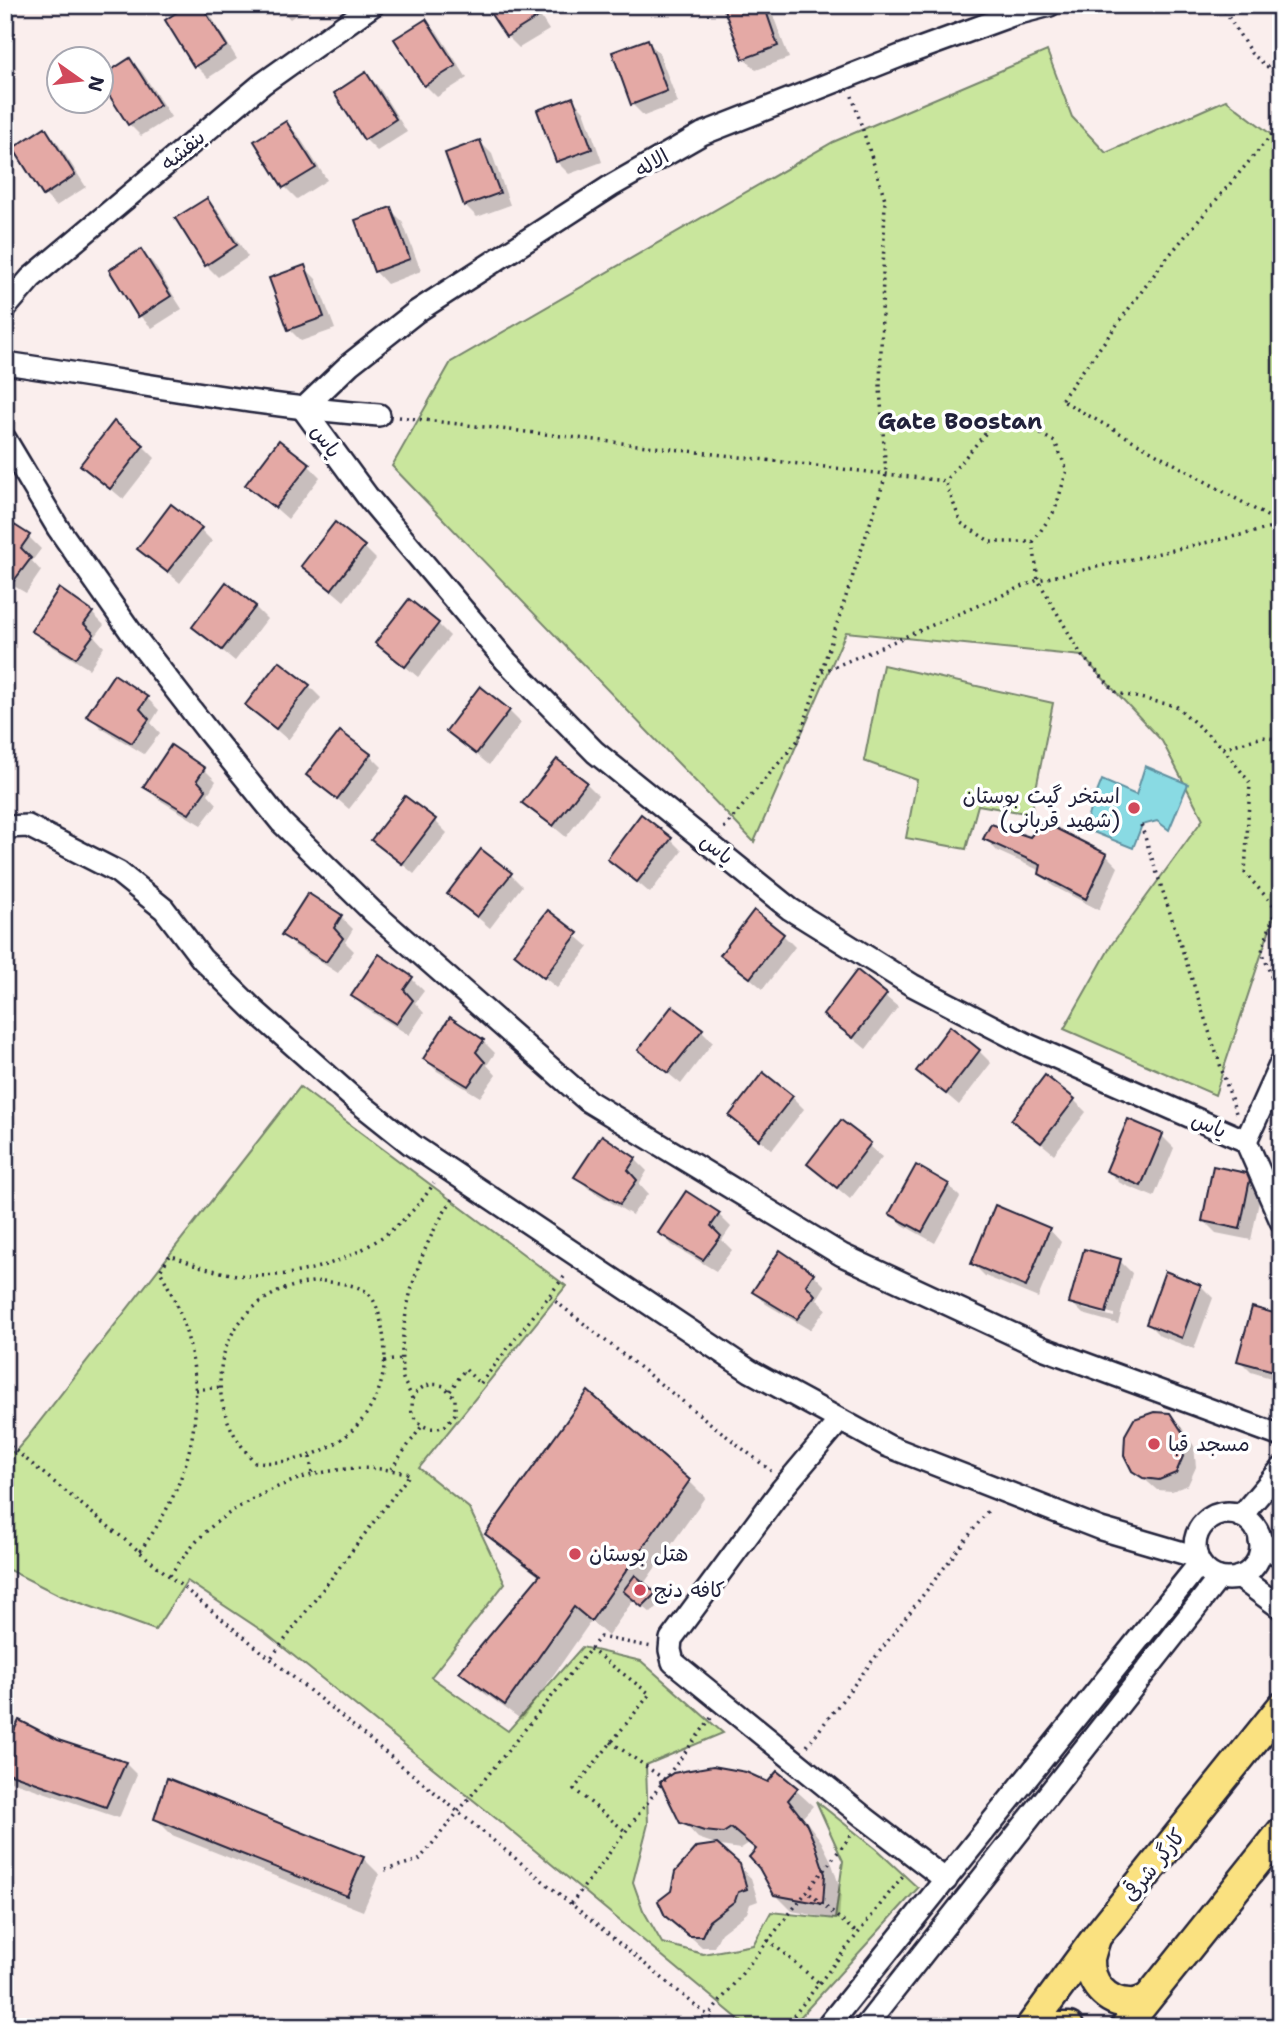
<svg xmlns="http://www.w3.org/2000/svg" width="1286" height="2032" viewBox="0 0 1286 2032" font-family="'Shantell Sans','Playpen Sans Arabic',sans-serif">
<style>
.green{fill:#c9e69d;stroke:#76846c;stroke-width:2}
.water{fill:#89dae3;stroke:#6090a0;stroke-width:2}
.shadow{fill:#0003;fill-rule:evenodd}
.building{fill:#e4a9a5;stroke:#22223b;stroke-width:2}
.lines{fill:none;stroke-linecap:round;stroke-linejoin:round}
.minor-casing{stroke:#22223b;stroke-width:26}
.major-casing{stroke:#22223b;stroke-width:33}
.path{stroke:#22223b;stroke-width:3.5;stroke-dasharray:2 5;stroke-linecap:butt}
.minor{stroke:#fff;stroke-width:21}
.major{stroke:#fae180;stroke-width:28}
.poi-dot{fill:#d1495b;stroke:#fff;stroke-width:2.5}
.labels{text-anchor:middle;dominant-baseline:central;stroke-width:7;stroke-linejoin:round;paint-order:stroke}
.street-label{font-size:21px;fill:#22223b;stroke:#fff}
.poi-label{font-size:21px;fill:#22223b;stroke:#fff;text-anchor:start}
.neighbourhood-label{font-size:23px;font-weight:bold;fill:#22223b;stroke:#fff}
</style>
<rect width="100%" height="100%" fill="#faeeed"/>
<filter id="ink" filterUnits="userSpaceOnUse"><feTurbulence type="fractalNoise" baseFrequency=".0143" numOctaves="2"/><feDisplacementMap in="SourceGraphic" scale="14" xChannelSelector="R" yChannelSelector="G"/><feConvolveMatrix kernelMatrix="1 2 1 2 8 2 1 2 1" color-interpolation-filters="sRGB"/></filter>
<g filter="url(#ink)">
<g class="green">
<polygon points="1047,51 1072,117 1106,153 1226,100 1281,142 1281,895 1215,1095 1064,1029 1112,944 1203,819 1162,741 1082,656 846,632 754,842 392,466 451,362 833,142"/>
<polygon points="883,665 1053,703 1031,814 978,805 966,849 906,838 917,780 864,761"/>
<polygon points="300,1087 566,1286 419,1468 469,1508 505,1583 431,1677 508,1731 582,1647 641,1661 723,1733 646,1765 648,1824 633,1882 643,1910 662,1943 703,1954 753,1945 771,1912 835,1919 843,1861 816,1801 876,1849 918,1888 791,2027 748,2027 503,1824 264,1632 187,1581 155,1630 59,1595 5,1568 5,1448 14,1453 26,1439"/>
</g>
<polygon class="water" points="1145,766 1188,784 1169,830 1157,821 1142,825 1133,848 1083,828 1102,780 1136,795"/>
<g class="shadow">
<polygon points="200,5 209,13 237,59 208,78 196,66 167,21"/>
<polygon points="277,5 311,5 290,19"/>
<polygon points="487,5 533,5 549,30 519,48 507,36"/>
<polygon points="733,5 769,5 789,58 756,70 744,58"/>
<polygon points="921,5 941,5 926,11"/>
<polygon points="426,21 438,33 467,78 437,97 425,85"/>
<polygon points="647,41 659,53 678,103 644,116 632,104"/>
<polygon points="130,60 142,72 171,117 141,136 129,124 102,81 102,78"/>
<polygon points="366,74 378,86 407,132 377,151 365,139"/>
<polygon points="572,99 584,111 602,162 569,174 557,162"/>
<polygon points="286,123 298,135 327,180 297,199 285,187 256,142"/>
<polygon points="45,130 57,142 86,187 56,206 44,194"/>
<polygon points="480,142 492,154 510,205 477,217 465,205"/>
<polygon points="207,200 219,212 248,257 218,277 206,265"/>
<polygon points="390,209 402,221 421,271 387,284 375,271"/>
<polygon points="141,251 153,263 182,309 152,328 140,316"/>
<polygon points="304,267 316,279 335,329 301,341 289,329"/>
<polygon points="143,446 155,458 123,499 82,465"/>
<polygon points="308,465 320,477 288,519 248,484"/>
<polygon points="5,521 29,537 41,549 32,561 41,571 26,593 5,581"/>
<polygon points="200,529 212,541 180,583 140,548"/>
<polygon points="364,547 376,559 344,601 303,566"/>
<polygon points="255,607 267,619 235,661 194,627"/>
<polygon points="92,613 104,625 95,637 104,647 89,669 45,642 33,630"/>
<polygon points="438,624 450,636 418,677 377,643"/>
<polygon points="309,686 321,698 288,740 248,705"/>
<polygon points="147,698 159,710 151,723 160,733 144,754 101,728 89,716"/>
<polygon points="509,711 521,723 489,765 448,730"/>
<polygon points="370,755 382,767 349,809 309,775"/>
<polygon points="204,769 216,781 208,794 217,804 201,825 158,799 146,787"/>
<polygon points="586,783 598,795 566,837 525,803"/>
<polygon points="435,821 447,833 414,874 374,840"/>
<polygon points="985,838 1031,839 1106,855 1118,867 1099,910 1053,886 1041,874 1041,871 997,851"/>
<polygon points="670,839 682,851 650,893 609,858"/>
<polygon points="510,874 522,886 490,928 449,893"/>
<polygon points="309,895 341,917 353,929 345,942 354,951 338,973 295,946 283,934"/>
<polygon points="548,912 589,947 557,988 516,954"/>
<polygon points="783,935 795,947 763,989 722,955"/>
<polygon points="857,973 898,1007 866,1049 825,1015"/>
<polygon points="412,979 424,991 415,1003 424,1013 409,1035 365,1008 353,996"/>
<polygon points="701,1030 713,1042 681,1084 640,1050"/>
<polygon points="483,1041 495,1053 487,1065 496,1075 480,1097 437,1071 425,1059"/>
<polygon points="979,1051 991,1063 959,1105 918,1070"/>
<polygon points="792,1097 804,1109 772,1150 731,1116"/>
<polygon points="1074,1100 1086,1112 1054,1154 1013,1120"/>
<polygon points="841,1123 882,1157 850,1199 809,1164"/>
<polygon points="1162,1136 1174,1148 1154,1197 1120,1183 1108,1171"/>
<polygon points="635,1159 647,1171 639,1184 648,1194 632,1215 589,1189 577,1177"/>
<polygon points="917,1167 948,1185 960,1197 935,1243 903,1225 891,1213"/>
<polygon points="1250,1175 1262,1187 1251,1240 1216,1233 1204,1221"/>
<polygon points="687,1193 719,1215 731,1227 722,1240 732,1250 716,1271 672,1245 660,1232"/>
<polygon points="1049,1229 1061,1242 1038,1298 985,1276 973,1264"/>
<path d="M 1120,1261 L 1132,1273 L 1118,1324 L 1083,1314 L 1071,1302 ZM 1083,1305 L 1114,1314 L 1114,1317 L 1083,1309 Z"/>
<polygon points="813,1274 825,1286 817,1299 826,1309 810,1330 766,1304 754,1292"/>
<polygon points="1201,1286 1213,1298 1194,1349 1160,1336 1148,1324"/>
<polygon points="1281,1317 1281,1381 1251,1372 1239,1360"/>
<polygon points="1170,1415 1182,1428 1194,1446 1196,1467 1188,1485 1172,1491 1157,1490 1134,1470"/>
<polygon points="689,1481 705,1497 643,1585 662,1602 651,1613 634,1599 608,1636 591,1621 522,1720 477,1688 461,1672 540,1577 504,1550 487,1533"/>
<polygon points="57,1742 125,1763 137,1775 119,1818 11,1781 5,1776 5,1754"/>
<polygon points="778,1774 813,1806 803,1817 821,1841 831,1861 841,1891 839,1920 792,1911 775,1894 757,1850 749,1843 740,1849 721,1846 698,1838 682,1821 769,1784"/>
<polygon points="156,1819 363,1858 379,1874 363,1911 172,1835"/>
<polygon points="738,1866 751,1878 758,1901 750,1904 747,1913 721,1933 714,1947 702,1947 666,1915"/>
</g>
<g class="building">
<polygon points="188,5 201,5 227,46 194,67 165,20"/>
<polygon points="485,5 531,5 538,17 506,37"/>
<polygon points="728,5 764,5 778,46 743,59 723,7"/>
<polygon points="426,19 456,66 424,86 394,39"/>
<polygon points="648,39 667,91 631,105 612,52"/>
<polygon points="130,58 160,105 128,125 102,84 102,76"/>
<polygon points="366,72 396,119 364,140 334,93"/>
<polygon points="573,97 592,149 556,162 537,110"/>
<polygon points="286,121 316,168 283,188 254,141"/>
<polygon points="45,127 75,175 43,196 13,148"/>
<polygon points="480,140 500,193 464,206 445,153"/>
<polygon points="207,198 237,245 205,266 175,218"/>
<polygon points="391,207 410,259 374,272 355,220"/>
<polygon points="141,249 171,296 138,317 109,270"/>
<polygon points="305,265 324,317 288,330 269,278"/>
<polygon points="114,421 144,445 110,489 80,465"/>
<polygon points="279,440 310,464 275,508 245,485"/>
<polygon points="171,504 202,528 167,572 137,549"/>
<polygon points="5,519 30,535 21,548 31,558 13,582 5,577"/>
<polygon points="335,522 365,546 331,590 301,566"/>
<polygon points="226,582 256,606 222,650 192,627"/>
<polygon points="59,588 93,612 84,624 94,634 76,658 31,631"/>
<polygon points="409,599 439,623 405,667 375,643"/>
<polygon points="279,661 310,685 276,729 245,705"/>
<polygon points="114,674 148,697 140,709 149,719 132,743 86,716"/>
<polygon points="480,686 510,710 476,754 446,731"/>
<polygon points="340,731 371,754 337,799 306,775"/>
<polygon points="171,745 205,768 197,780 206,790 189,814 143,787"/>
<polygon points="557,759 587,782 553,826 522,803"/>
<polygon points="405,796 436,819 402,864 371,840"/>
<polygon points="641,814 672,838 637,882 607,859"/>
<polygon points="1043,822 1107,854 1086,899 1039,874 1041,865 983,839 991,824 1030,837"/>
<polygon points="481,849 512,873 477,917 447,894"/>
<polygon points="308,893 342,915 334,928 343,938 326,962 281,935"/>
<polygon points="548,910 578,933 544,978 514,954"/>
<polygon points="754,910 784,934 750,978 720,955"/>
<polygon points="379,954 413,977 404,990 413,1000 396,1024 351,996"/>
<polygon points="857,970 887,994 853,1038 823,1015"/>
<polygon points="672,1006 703,1029 668,1073 638,1050"/>
<polygon points="450,1017 484,1040 476,1052 485,1062 468,1086 423,1059"/>
<polygon points="950,1026 980,1050 946,1094 916,1071"/>
<polygon points="763,1072 793,1096 759,1140 729,1116"/>
<polygon points="1045,1075 1075,1099 1041,1143 1011,1120"/>
<polygon points="1128,1119 1163,1134 1141,1186 1106,1171"/>
<polygon points="841,1120 871,1143 837,1188 807,1164"/>
<polygon points="602,1135 636,1158 628,1170 637,1180 620,1204 574,1177"/>
<polygon points="916,1165 949,1184 922,1232 889,1214"/>
<polygon points="1213,1166 1251,1174 1240,1229 1202,1221"/>
<polygon points="686,1191 720,1213 711,1226 721,1236 703,1260 658,1233"/>
<polygon points="995,1205 1050,1228 1026,1287 971,1264"/>
<polygon points="1084,1249 1121,1259 1106,1313 1069,1303"/>
<polygon points="780,1250 814,1273 806,1285 815,1295 797,1319 752,1292"/>
<polygon points="1165,1271 1201,1285 1182,1338 1146,1324"/>
<polygon points="1252,1307 1281,1315 1281,1348 1274,1371 1237,1361"/>
<polygon points="588,1391 690,1480 591,1621 574,1607 505,1705 459,1672 540,1575 485,1534"/>
<polygon points="1154,1412 1170,1413 1183,1433 1184,1454 1176,1473 1159,1480 1143,1478 1132,1471 1124,1455 1125,1435 1134,1419"/>
<polygon points="635,1575 656,1593 642,1607 623,1591"/>
<polygon points="19,1720 58,1740 126,1762 106,1807 5,1772 5,1750"/>
<polygon points="713,1766 746,1772 768,1782 777,1771 798,1788 788,1800 806,1823 815,1844 825,1874 823,1904 774,1895 759,1868 749,1857 756,1849 731,1828 723,1833 704,1831 680,1823 660,1782 673,1773"/>
<polygon points="167,1778 364,1857 347,1896 154,1819"/>
<polygon points="717,1844 740,1864 747,1889 738,1892 735,1901 709,1921 702,1936 689,1936 665,1916 658,1901 671,1891 675,1872 697,1847"/>
</g>
<g class="lines">
<g class="minor-casing">
<g id="minor">
<polyline points="1050,5 1015,14 900,56 702,134 611,186 416,312 350,364 303,409 367,496 506,661 595,752 790,909 912,985 1028,1045 1246,1141"/>
<polyline points="5,308 31,278 262,84 373,5"/>
<path d="M 5,363 C 131,381 252,406 379,415"/>
<polyline points="5,439 58,528 131,632 209,733 281,822 373,912 588,1101 842,1255 1045,1349 1281,1436"/>
<polyline points="5,827 28,826 118,872 164,909 202,959 254,1010 353,1098 412,1145 750,1371 888,1446 1101,1529 1197,1557"/>
<polyline points="1281,1063 1246,1141 1281,1221"/>
<polyline points="840,1420 782,1489 671,1639 670,1650 673,1662 865,1818 946,1880"/>
<circle cx="1228" cy="1546" r="33"/>
<polyline points="1241,1516 1281,1469"/>
<polyline points="1260,1541 1281,1557"/>
<polyline points="1239,1577 1281,1608"/>
<polyline points="827,2027 1199,1564"/>
<polyline points="865,2027 1219,1578"/>
</g>
</g>
<g class="major-casing">
<g id="major">
<path d="M 1096,1938 C 1094,1945 1091,1953 1090,1959 C 1089,1983 1106,2003 1130,2003 C 1135,2004 1141,2001 1146,1999"/>
<polyline points="1030,2027 1097,1936 1281,1707"/>
<polyline points="1053,2027 1069,2027"/>
<polyline points="1125,2027 1281,1832"/>
</g>
</g>
<g class="path">
<polyline points="1221,5 1251,53 1281,78"/>
<polyline points="1281,124 1165,260 1061,400 1281,524"/>
<polyline points="399,417 945,481 961,523 991,542 1033,542 1055,510 1067,470 1055,442 1021,423 990,428 945,481"/>
<polyline points="1033,542 1038,580 1281,526"/>
<polyline points="822,672 1038,580 1082,656 1117,693 1176,706 1223,748 1250,783 1245,873 1276,908 1262,951 1281,1003"/>
<polyline points="1223,748 1263,737 1281,740"/>
<polyline points="1141,825 1236,1113"/>
<polyline points="724,828 799,739 886,475 880,388 885,199 852,96"/>
<path d="M 323,1281 C 336,1283 359,1284 369,1294 C 379,1305 382,1326 384,1340 C 393,1417 328,1468 255,1462 C 187,1392 223,1287 323,1281 Z"/>
<polyline points="550,1297 771,1471"/>
<polyline points="384,1361 403,1359"/>
<polyline points="196,1390 220,1387"/>
<polyline points="450,1391 465,1369 480,1384 567,1273"/>
<path d="M 412,1399 C 419,1386 430,1382 444,1386 L 455,1398 L 455,1414 L 445,1426 C 431,1431 420,1428 412,1414 C 411,1409 413,1404 412,1399 C 410,1390 403,1383 402,1374 C 399,1312 419,1246 455,1196"/>
<polyline points="5,1442 722,2027"/>
<polyline points="310,1457 312,1474"/>
<polyline points="391,1469 422,1426"/>
<path d="M 140,1551 C 206,1463 214,1367 160,1271 L 170,1255 C 192,1264 214,1272 238,1275 C 313,1282 393,1248 434,1183"/>
<path d="M 170,1575 C 185,1554 204,1530 225,1516 C 280,1479 344,1457 410,1474 L 271,1658"/>
<polyline points="590,1649 650,1694 574,1789 625,1831"/>
<polyline points="611,1742 664,1779"/>
<polyline points="807,1746 990,1508"/>
<polyline points="385,1870 419,1860 600,1637 652,1647"/>
<polyline points="810,1894 857,1933"/>
<polyline points="571,1904 711,1718"/>
<polyline points="768,1940 819,1983"/>
<polyline points="711,2013 853,1833"/>
<polyline points="785,2027 905,1873"/>
</g>
<use href="#minor" class="minor"/>
<use href="#major" class="major"/>
</g>
</g>
<g class="poi-dot">
<circle cx="1134" cy="808" r="7"/>
<circle cx="1154" cy="1444" r="7"/>
<circle cx="575" cy="1554" r="7"/>
<circle cx="640" cy="1590" r="7"/>
</g>
<g class="labels">
<g class="street-label">
<text transform="translate(183 150) rotate(-40)">بنفشه</text>
<text transform="translate(652 163) rotate(-30)">الاله</text>
<text transform="translate(326 441) rotate(54)">یاس</text>
<text transform="translate(717 849) rotate(39)">یاس</text>
<text transform="translate(1209 1125) rotate(23)">یاس</text>
<text transform="translate(1154 1865) rotate(-51)">کارگر شرقی</text>
</g>
<g class="poi-label">
<text x="1120" y="796" text-anchor="end">استخر گیت بوستان<tspan x="1120" dy="24">(شهید قربانی)</tspan></text>
<text x="1168" y="1444">مسجد قبا</text>
<text x="589" y="1554">هتل بوستان</text>
<text x="654" y="1590">کافه دنج</text>
</g>
<g class="neighbourhood-label">
<text x="960" y="421">Gate Boostan</text>
</g>
</g>
<rect width="1286" height="2032" fill="none" stroke="#fff" stroke-width="28"/>
<rect x="14" y="14" width="1258" height="2004" fill="none" stroke="#22223b" stroke-width="2.5" filter="url(#ink)"/>
<g transform="translate(80 80) rotate(104)"><circle r="33" fill="#ffffff" stroke="#a7a7b1" stroke-width="2"/>
<path d="M0-5L12 26L0 18L-12 26Z" fill="#d1495b"/>
<text y="-10" font-size="19" font-weight="bold" text-anchor="middle" fill="#22223b">N</text>
</g>
</svg>
